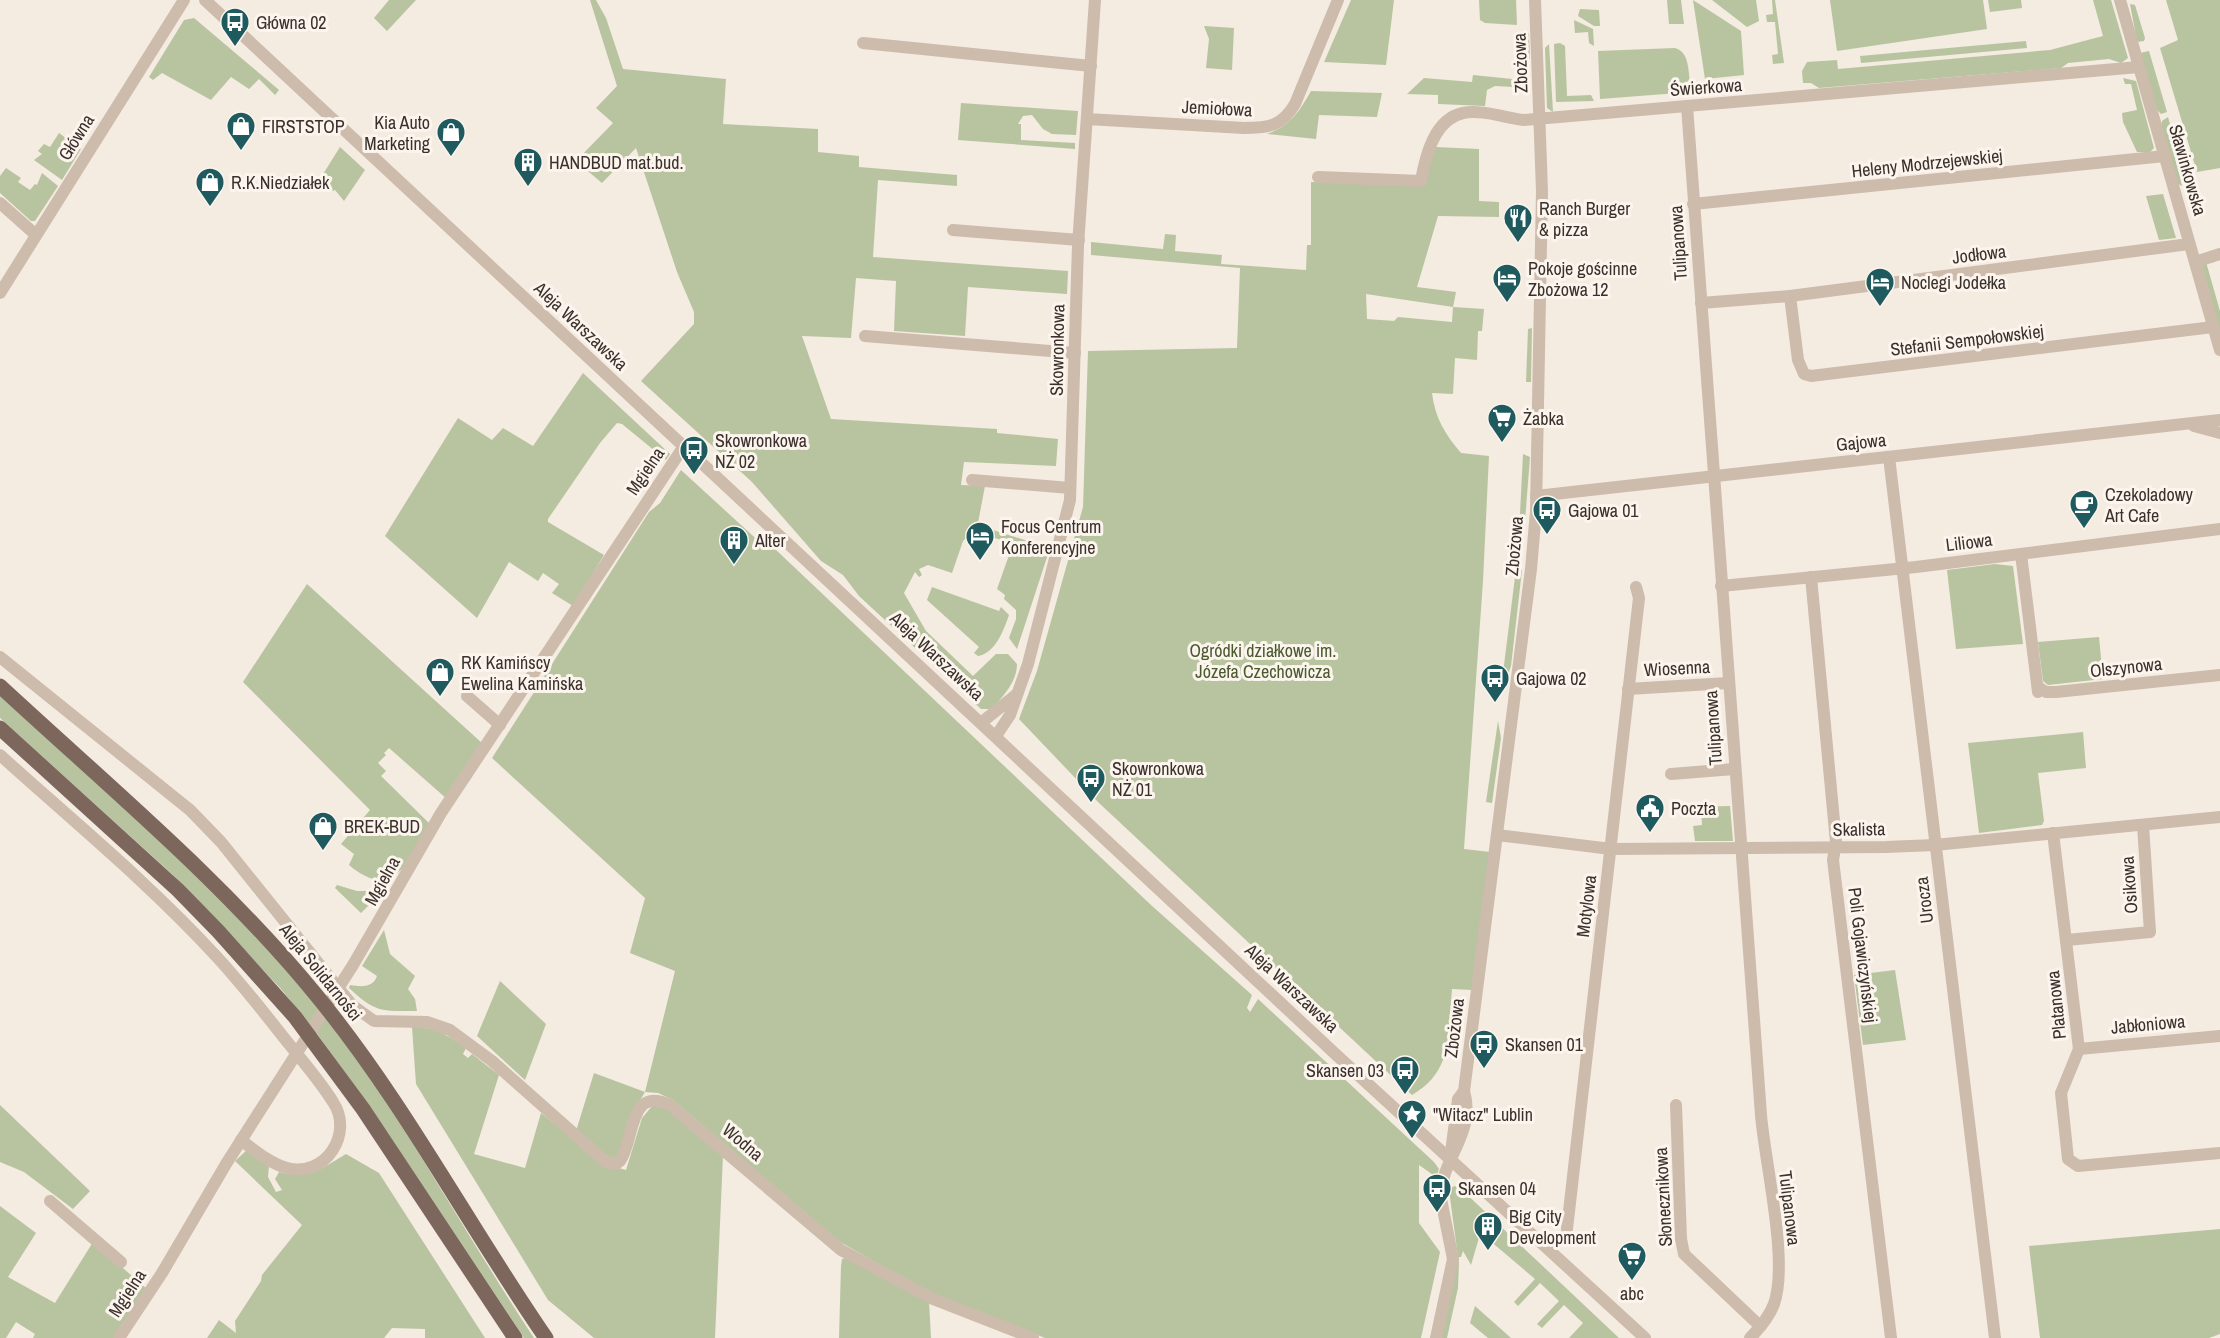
<svg xmlns="http://www.w3.org/2000/svg" width="2220" height="1338" viewBox="0 0 2220 1338" font-family="'Archivo Narrow',sans-serif">
<style>
.green{fill:#b8c4a0;fill-rule:evenodd}
.lines{fill:none;stroke-linecap:round;stroke-linejoin:round}
.minor{stroke:#cdbbac;stroke-width:12}
.major{stroke:#7d675c;stroke-width:15}
.labels{text-anchor:middle;dominant-baseline:central;stroke-width:6;stroke-linejoin:round;paint-order:stroke}
.poi-label{font-size:18px;fill:#3b302b;stroke:#fbf5ee;text-anchor:start}
.street-label{font-size:18px;fill:#3b302b;stroke:#fbf5ee}
.park-label{font-size:18px;fill:#4a5a2e;stroke:#fbf5ee}
</style>
<rect width="100%" height="100%" fill="#f4ebe1"/>
<g class="green">
<polygon points="389,0 416,0 387,31 374,18"/>
<path d="M 590,0 L 596,0 L 606,18 L 623,69 L 726,79 L 723,124 L 818,129 L 818,152 L 859,156 L 859,167 L 957,175 L 957,186 L 878,180 L 873,257 L 1068,271 L 1067,294 L 968,287 L 965,336 L 894,331 L 896,281 L 856,278 L 851,338 L 802,336 L 831,419 L 997,429 L 997,433 L 1058,439 L 1056,466 L 964,462 L 961,485 L 985,486 L 977,528 L 993,530 L 1050,548 L 1017,649 L 1009,638 L 1016,619 L 1016,610 L 1004,599 L 1005,595 L 997,589 L 1013,544 L 989,536 L 986,544 L 966,538 L 963,541 L 952,573 L 928,565 L 919,569 L 922,575 L 919,577 L 915,572 L 904,593 L 926,631 L 973,676 L 996,654 L 1008,654 L 1017,664 C 1017,682 1003,696 992,709 L 981,709 L 859,596 L 843,575 L 821,561 L 752,482 L 641,381 L 694,324 L 694,312 L 677,272 L 636,148 L 602,183 L 576,161 L 613,123 L 596,108 L 617,86 Z"/>
<polygon points="1351,0 1394,0 1386,65 1324,62"/>
<polygon points="1479,0 1516,0 1517,25 1485,23 1480,20"/>
<polygon points="1667,0 1681,0 1684,24 1669,24"/>
<polygon points="1693,0 1741,31 1744,75 1705,79"/>
<polygon points="1712,0 1756,0 1759,21 1747,27"/>
<polygon points="1772,0 1775,0 1784,63 1773,64 1772,55 1778,54 1775,22 1767,22 1766,15 1773,14"/>
<polygon points="1830,0 1983,0 1987,29 1837,51"/>
<polygon points="1988,0 2021,0 2022,8 1990,12"/>
<polygon points="2093,0 2111,0 2128,58 2121,63 2109,59 2068,63 2061,68 1819,88 1811,83 1803,83 1802,71 1807,62 1837,60 1838,69 2050,50 2103,36"/>
<polygon points="2166,0 2220,0 2220,168 2197,172 2160,48 2178,40"/>
<polygon points="2130,4 2135,5 2145,38 2144,41 2137,42"/>
<polygon points="1580,9 1599,10 1600,26 1594,26 1578,16"/>
<polygon points="194,18 279,90 275,95 259,79 249,89 231,77 211,100 162,73 153,80 149,77 184,20"/>
<polygon points="1574,20 1593,29 1594,46 1589,43 1588,32 1575,33"/>
<polygon points="1204,26 1234,28 1232,70 1206,68 1209,39"/>
<polygon points="1522,30 1529,33 1530,58 1525,63 1523,63"/>
<polygon points="2026,41 2027,48 1861,63 1860,56"/>
<polygon points="1560,43 1565,46 1567,96 1591,95 1594,101 1556,102 1554,44"/>
<polygon points="1549,44 1553,112 1547,108 1545,48"/>
<path d="M 1675,48 C 1689,52 1688,69 1690,81 L 1685,82 L 1685,87 L 1691,87 L 1691,92 L 1600,99 L 1598,51 Z"/>
<polygon points="2149,51 2167,112 2161,114 2156,109 2140,53"/>
<polygon points="1473,75 1522,80 1522,92 1513,92 1513,87 1495,86 1487,90 1485,106 1438,104 1438,95 1407,94 1424,78 1472,82"/>
<polygon points="2123,78 2136,81 2154,148 2150,152 2137,152 2123,122 2122,113 2137,110 2131,84 2125,84"/>
<path d="M 1311,91 L 1382,93 L 1377,117 L 1319,115 L 1316,139 L 1267,134 C 1290,126 1299,112 1311,91 Z"/>
<polygon points="961,103 1078,111 1076,135 1052,134 1043,129 1032,115 1023,116 1018,124 1021,124 1021,140 1075,143 1075,149 958,140"/>
<polygon points="2168,117 2179,156 2177,162 2182,186 2178,184 2161,126 2162,121"/>
<polygon points="59,133 81,149 62,180 34,160 42,154 38,151 44,144 50,147"/>
<polygon points="340,147 365,170 344,201 335,190 333,191 320,179"/>
<path d="M 1436,147 L 1479,149 L 1479,201 L 1499,202 L 1499,217 L 1438,216 L 1417,287 L 1456,292 L 1453,307 L 1484,309 L 1482,331 L 1478,331 L 1477,360 L 1455,358 L 1453,394 L 1432,393 C 1435,418 1445,434 1461,453 L 1489,456 L 1483,581 L 1464,849 L 1490,852 L 1472,990 L 1452,989 C 1448,1032 1454,1071 1412,1095 L 1099,803 L 1019,719 L 1037,671 L 1083,507 L 1088,351 L 1237,348 L 1240,268 L 1091,255 L 1091,242 L 1163,249 L 1165,234 L 1176,235 L 1175,251 L 1222,255 L 1221,264 L 1306,270 L 1307,245 L 1311,245 L 1311,182 L 1424,186 L 1431,154 ZM 1366,294 L 1453,307 L 1452,322 L 1398,317 L 1394,321 L 1367,319 Z"/>
<polygon points="6,168 21,178 18,182 30,190 35,184 37,185 42,173 58,186 35,221 31,221 0,193 0,176"/>
<polygon points="2163,194 2176,238 2159,240 2146,196"/>
<polygon points="2206,262 2220,311 2220,332 2202,266"/>
<polygon points="1532,328 1531,382 1526,382 1528,329"/>
<polygon points="583,373 670,454 666,460 622,424 617,423 600,443 548,519 548,522 604,555 573,606 552,593 559,584 543,573 538,581 509,562 477,618 385,536 458,418 492,440 503,428 533,446"/>
<polygon points="1523,454 1530,457 1524,534 1519,534"/>
<polygon points="681,470 765,547 774,548 1151,905 1252,995 1247,1008 1250,1012 1258,999 1434,1162 1439,1169 1436,1177 1419,1165 1419,1223 1440,1252 1421,1338 1045,1338 934,1295 840,1242 673,1100 658,1093 645,1092 639,1102 624,1153 613,1160 576,1131 594,1073 645,1092 675,971 630,953 645,898 492,758 649,512 660,503"/>
<polygon points="1995,564 2013,566 2023,644 1956,649 1947,570"/>
<polygon points="1516,569 1522,570 1511,666 1505,682 1502,681"/>
<path d="M 307,584 L 483,744 L 447,799 L 389,748 L 384,753 L 386,755 L 378,763 L 386,771 L 381,776 L 430,824 C 409,860 394,903 349,865 L 354,854 L 341,844 L 370,810 L 243,682 Z"/>
<path d="M 932,587 L 999,611 L 1001,607 L 1009,615 C 1004,629 996,653 978,656 L 974,653 L 979,647 L 927,600 Z"/>
<polygon points="2099,637 2103,679 2048,685 2043,681 2038,642"/>
<path d="M 0,691 C 103,786 214,876 302,986 C 392,1096 456,1220 534,1338 L 524,1338 L 374,1113 L 318,1035 L 281,989 L 172,874 L 0,718 Z"/>
<polygon points="1498,721 1501,738 1492,803 1486,802"/>
<polygon points="2083,732 2086,768 2038,773 2044,821 2042,825 1979,833 1968,743"/>
<polygon points="1730,806 1733,841 1695,841 1693,826 1702,825 1701,808 1692,807"/>
<polygon points="337,885 357,891 383,891 361,913 335,888"/>
<path d="M 384,930 L 390,954 L 415,976 L 408,989 L 415,999 L 417,1011 C 381,1011 376,1013 349,988 L 350,985 C 361,987 373,988 377,976 L 362,966 Z"/>
<polygon points="1895,970 1906,1040 1863,1045 1854,975"/>
<polygon points="500,981 546,1024 525,1080 477,1036"/>
<path d="M 412,1027 C 436,1027 447,1035 466,1048 L 463,1054 L 468,1058 L 472,1054 L 499,1075 L 474,1154 L 525,1168 L 541,1113 L 605,1164 L 626,1170 L 642,1118 L 653,1105 L 661,1104 L 723,1155 L 715,1338 L 594,1338 L 548,1300 L 416,1084 Z"/>
<polygon points="0,1105 90,1191 73,1209 24,1172 0,1162"/>
<path d="M 247,1150 L 269,1165 L 268,1177 L 276,1192 L 282,1190 L 275,1179 L 279,1172 C 311,1180 320,1169 346,1154 L 379,1173 L 485,1338 L 425,1338 L 425,1329 L 392,1328 L 384,1338 L 207,1338 L 219,1320 L 236,1333 L 235,1321 L 261,1281 L 262,1275 L 302,1225 L 235,1161 Z"/>
<polygon points="1454,1186 1460,1188 1619,1338 1569,1338 1583,1323 1564,1305 1542,1328 1537,1324 1559,1301 1540,1283 1518,1306 1514,1302 1535,1279 1489,1240 1479,1238 1471,1265 1463,1251 1461,1257 1458,1257 1449,1190"/>
<polygon points="0,1206 36,1233 8,1277 55,1303 93,1242 147,1289 116,1338 33,1338 35,1334 16,1322 6,1338 0,1338"/>
<polygon points="2220,1229 2220,1334 2209,1338 2040,1338 2029,1246"/>
<polygon points="847,1258 929,1301 931,1338 839,1338 841,1266 842,1259"/>
<polygon points="1453,1259 1459,1262 1458,1288 1447,1338 1436,1338"/>
<polygon points="1475,1306 1511,1338 1488,1338 1470,1323"/>
</g>
<g class="lines">
<g class="minor">
<polyline points="205,0 1344,1062 1645,1338"/>
<polyline points="2120,0 2220,350"/>
<polyline points="863,43 1091,66"/>
<path d="M 1687,106 L 1761,1115 C 1765,1164 1789,1261 1774,1304 C 1769,1317 1760,1328 1750,1338"/>
<path d="M 1087,119 L 1244,128 C 1269,128 1282,126 1295,104 L 1338,0"/>
<path d="M 1318,177 L 1421,181 C 1425,157 1434,119 1463,113 C 1481,109 1506,118 1524,120 L 2139,67"/>
<polyline points="0,203 36,235"/>
<polyline points="1693,204 2165,156"/>
<polyline points="953,230 1079,240"/>
<polyline points="2195,262 2220,254"/>
<polyline points="0,293 184,0"/>
<polyline points="1790,296 1798,360 1804,374 1811,376 2213,327"/>
<polyline points="1701,303 1790,296 2189,244"/>
<polyline points="865,336 1075,353"/>
<polyline points="2194,426 2220,433"/>
<polyline points="1889,457 1995,1338"/>
<polyline points="972,480 1070,488"/>
<polyline points="1536,496 2220,420"/>
<polyline points="2021,554 2038,692"/>
<polyline points="1811,577 1836,842 1833,860 1891,1338"/>
<polyline points="1721,586 1916,567 2220,529"/>
<path d="M 0,657 L 190,810 L 221,842 L 352,1005 L 374,1021 L 427,1022 L 450,1030 L 492,1061 L 606,1162 L 616,1164 L 620,1161 C 635,1140 628,1085 670,1105 L 841,1250 L 933,1299 L 1033,1338"/>
<polyline points="2038,687 2046,692 2056,692 2220,675"/>
<polyline points="1628,689 1728,683"/>
<polyline points="467,696 500,725"/>
<polyline points="982,722 1016,695"/>
<polyline points="996,736 1010,715 1028,664 1070,500 1078,245 1095,0"/>
<path d="M 0,755 C 73,821 150,884 216,956 C 242,984 265,1014 289,1044 C 304,1063 320,1081 333,1102 C 354,1133 326,1178 287,1168 C 271,1164 254,1150 241,1140"/>
<polyline points="1671,774 1734,769"/>
<polyline points="2053,833 2079,1049 2061,1093 2068,1159 2078,1166 2220,1153"/>
<polyline points="1497,835 1611,849 1886,847 1935,845 2220,817"/>
<polyline points="2067,940 2150,932 2143,825"/>
<polyline points="2079,1049 2220,1036"/>
<polyline points="1676,1105 1681,1239 1684,1254 1760,1326"/>
<polyline points="1451,1152 1458,1099 1464,1091"/>
<polyline points="50,1201 121,1262"/>
<polyline points="1567,1229 1639,598 1636,587"/>
<polyline points="119,1338 162,1273 226,1164 353,965 441,813 684,446"/>
<path d="M 1436,1338 L 1453,1259 L 1440,1194 C 1444,1156 1476,1132 1464,1091 L 1531,569 L 1536,511 L 1542,191 L 1535,0"/>
</g>
<g class="major">
<path d="M 0,686 C 109,787 223,881 317,996 C 404,1102 468,1225 546,1338"/>
<polyline points="0,728 178,890 218,931 295,1017 363,1109 515,1338"/>
</g>
</g>
<defs>
<g id="bus-pin" transform="scale(1.5)"><path d="M0 17L-7.5 6A9.5 9.5 0 1 1 7.5 6Z" fill="#1f5a5e" stroke="#fbf5ee"/><path d="M-5-6H5V4H4V6H2V4H-2V6H-4V4H-5ZM-3.5-4V0h7V-4ZM-3.5 1.2v1.5H-2V1.2ZM2 1.2v1.5H3.5V1.2Z" fill="#fff"/></g>
<g id="shop-pin" transform="scale(1.5)"><path d="M0 17L-7.5 6A9.5 9.5 0 1 1 7.5 6Z" fill="#1f5a5e" stroke="#fbf5ee"/><path d="M-5-2.5h2.3a2.7 3.5 0 0 1 5.4 0H5L5.5 6h-11ZM-1.5-2.5h3a1.5 2.3 0 0 0-3 0Z" fill="#fff"/></g>
<g id="building-pin" transform="scale(1.5)"><path d="M0 17L-7.5 6A9.5 9.5 0 1 1 7.5 6Z" fill="#1f5a5e" stroke="#fbf5ee"/><path d="M-4-6H4V6H1V3H-1V6H-4ZM-2.5-4.3h1.7v1.8h-1.7ZM.8-4.3h1.7v1.8H.8ZM-2.5-1h1.7V.8h-1.7ZM.8-1h1.7V.8H.8Z" fill="#fff"/></g>
<g id="restaurant-pin" transform="scale(1.5)"><path d="M0 17L-7.5 6A9.5 9.5 0 1 1 7.5 6Z" fill="#1f5a5e" stroke="#fbf5ee"/><path d="M-5-6h1v4h1v-4h1v4h1v-4h1v5L-1.5 .5V6h-2V.5L-5-1ZM5-6V6H3V1.5H1.5Q1.5-4 5-6Z" fill="#fff"/></g>
<g id="hotel-pin" transform="scale(1.5)"><path d="M0 17L-7.5 6A9.5 9.5 0 1 1 7.5 6Z" fill="#1f5a5e" stroke="#fbf5ee"/><path d="M-6-4.5h1.5V1H6V5H4.5V3h-9V5H-6ZM-4 0a1.8 1.8 0 1 1 3.6 0ZM.5 0V-2.5h3Q6-2.5 6 0Z" fill="#fff"/></g>
<g id="supermarket-pin" transform="scale(1.5)"><path d="M0 17L-7.5 6A9.5 9.5 0 1 1 7.5 6Z" fill="#1f5a5e" stroke="#fbf5ee"/><path d="M-6-5.5h2.5l.6 2H6L4.5 2H-2.5L-4.4-4H-6ZM-1.5 3.2a1.3 1.3 0 1 0 .1 0ZM3 3.2a1.3 1.3 0 1 0 .1 0Z" fill="#fff"/></g>
<g id="cafe-pin" transform="scale(1.5)"><path d="M0 17L-7.5 6A9.5 9.5 0 1 1 7.5 6Z" fill="#1f5a5e" stroke="#fbf5ee"/><path d="M-5.5-4.5H6V0H3Q3 3.5 0 3.5H-2.5Q-5.5 3.5-5.5 0ZM3-3.2v2h1.7v-2ZM-6 4.5H4V6H-6Z" fill="#fff"/></g>
<g id="civic-pin" transform="scale(1.5)"><path d="M0 17L-7.5 6A9.5 9.5 0 1 1 7.5 6Z" fill="#1f5a5e" stroke="#fbf5ee"/><path d="M-.6-6.5H3V-4.5H.6V-3L4-1V1h2V6H-6V1h2V-1L-.6-3ZM-1.2 2.5V6h2.4V2.5Z" fill="#fff"/></g>
<g id="sight-pin" transform="scale(1.5)"><path d="M0 17L-7.5 6A9.5 9.5 0 1 1 7.5 6Z" fill="#1f5a5e" stroke="#fbf5ee"/><path d="M0-6L1.8-2.2L6-1.7L2.9 1.2L3.7 5.4L0 3.3L-3.7 5.4L-2.9 1.2L-6-1.7L-1.8-2.2Z" fill="#fff"/></g>
</defs>
<g fill-rule="evenodd">
<use href="#bus-pin" x="235" y="22"/>
<use href="#shop-pin" x="241" y="126"/>
<use href="#shop-pin" x="451" y="132"/>
<use href="#building-pin" x="528" y="162"/>
<use href="#shop-pin" x="210" y="182"/>
<use href="#restaurant-pin" x="1518" y="218"/>
<use href="#hotel-pin" x="1507" y="278"/>
<use href="#hotel-pin" x="1880" y="282"/>
<use href="#supermarket-pin" x="1502" y="418"/>
<use href="#bus-pin" x="694" y="450"/>
<use href="#cafe-pin" x="2084" y="504"/>
<use href="#bus-pin" x="1547" y="510"/>
<use href="#hotel-pin" x="980" y="536"/>
<use href="#building-pin" x="734" y="540"/>
<use href="#shop-pin" x="440" y="672"/>
<use href="#bus-pin" x="1495" y="678"/>
<use href="#bus-pin" x="1091" y="778"/>
<use href="#civic-pin" x="1650" y="808"/>
<use href="#shop-pin" x="323" y="826"/>
<use href="#bus-pin" x="1484" y="1044"/>
<use href="#bus-pin" x="1405" y="1070"/>
<use href="#sight-pin" x="1412" y="1114"/>
<use href="#bus-pin" x="1437" y="1188"/>
<use href="#building-pin" x="1488" y="1226"/>
<use href="#supermarket-pin" x="1632" y="1256"/>
</g>
<g class="labels">
<g class="poi-label">
<text x="256" y="22">Główna 02</text>
<text x="430" y="122" text-anchor="end">Kia Auto<tspan x="430" dy="21">Marketing</tspan></text>
<text x="262" y="126">FIRSTSTOP</text>
<text x="549" y="162">HANDBUD mat.bud.</text>
<text x="231" y="182">R.K.Niedziałek</text>
<text x="1539" y="208">Ranch Burger<tspan x="1539" dy="21">&amp; pizza</tspan></text>
<text x="1528" y="268">Pokoje gościnne<tspan x="1528" dy="21">Zbożowa 12</tspan></text>
<text x="1901" y="282">Noclegi Jodełka</text>
<text x="1523" y="418">Żabka</text>
<text x="715" y="440">Skowronkowa<tspan x="715" dy="21">NŻ 02</tspan></text>
<text x="2105" y="494">Czekoladowy<tspan x="2105" dy="21">Art Cafe</tspan></text>
<text x="1568" y="510">Gajowa 01</text>
<text x="1001" y="526">Focus Centrum<tspan x="1001" dy="21">Konferencyjne</tspan></text>
<text x="755" y="540">Alter</text>
<text x="461" y="662">RK Kamińscy<tspan x="461" dy="21">Ewelina Kamińska</tspan></text>
<text x="1516" y="678">Gajowa 02</text>
<text x="1112" y="768">Skowronkowa<tspan x="1112" dy="21">NŻ 01</tspan></text>
<text x="1671" y="808">Poczta</text>
<text x="344" y="826">BREK-BUD</text>
<text x="1505" y="1044">Skansen 01</text>
<text x="1384" y="1070" text-anchor="end">Skansen 03</text>
<text x="1433" y="1114">"Witacz" Lublin</text>
<text x="1458" y="1188">Skansen 04</text>
<text x="1509" y="1216">Big City<tspan x="1509" dy="21">Development</tspan></text>
<text x="1632" y="1293" text-anchor="middle">abc</text>
</g>
<g class="street-label">
<text transform="translate(1520 63) rotate(-92)">Zbożowa</text>
<text transform="translate(1706 87) rotate(-4)">Świerkowa</text>
<text transform="translate(1217 108) rotate(3)">Jemiołowa</text>
<text transform="translate(76 137) rotate(-58)">Główna</text>
<text transform="translate(1927 163) rotate(-6)">Heleny Modrzejewskiej</text>
<text transform="translate(2188 170) rotate(74)">Sławinkowska</text>
<text transform="translate(1678 243) rotate(-94)">Tulipanowa</text>
<text transform="translate(1979 254) rotate(-7)">Jodłowa</text>
<text transform="translate(581 326) rotate(43)">Aleja Warszawska</text>
<text transform="translate(1967 340) rotate(-7)">Stefanii Sempołowskiej</text>
<text transform="translate(1057 350) rotate(-89)">Skowronkowa</text>
<text transform="translate(1861 442) rotate(-6)">Gajowa</text>
<text transform="translate(645 471) rotate(-56)">Mgielna</text>
<text transform="translate(1969 542) rotate(-7)">Liliowa</text>
<text transform="translate(1514 546) rotate(-85)">Zbożowa</text>
<text transform="translate(937 656) rotate(43)">Aleja Warszawska</text>
<text transform="translate(2126 667) rotate(-6)">Olszynowa</text>
<text transform="translate(1677 668) rotate(-3)">Wiosenna</text>
<text transform="translate(1713 728) rotate(-94)">Tulipanowa</text>
<text transform="translate(1859 829) rotate(-1)">Skalista</text>
<text transform="translate(382 881) rotate(-61)">Mgielna</text>
<text transform="translate(2129 885) rotate(-94)">Osikowa</text>
<text transform="translate(1924 900) rotate(-97)">Urocza</text>
<text transform="translate(1586 906) rotate(-83)">Motylowa</text>
<text transform="translate(1863 955) rotate(83)">Poli Gojawiczyńskiej</text>
<text transform="translate(321 972) rotate(51)">Aleja Solidarności</text>
<text transform="translate(1292 988) rotate(43)">Aleja Warszawska</text>
<text transform="translate(2056 1005) rotate(-96)">Platanowa</text>
<text transform="translate(2148 1024) rotate(-5)">Jabłoniowa</text>
<text transform="translate(1454 1028) rotate(-83)">Zbożowa</text>
<text transform="translate(743 1142) rotate(40)">Wodna</text>
<text transform="translate(1663 1197) rotate(-93)">Słonecznikowa</text>
<text transform="translate(1790 1208) rotate(83)">Tulipanowa</text>
<text transform="translate(127 1293) rotate(-57)">Mgielna</text>
</g>
<g class="park-label">
<text x="1263" y="650">Ogródki działkowe im.<tspan x="1263" dy="21">Józefa Czechowicza</tspan></text>
</g>
</g>
</svg>
